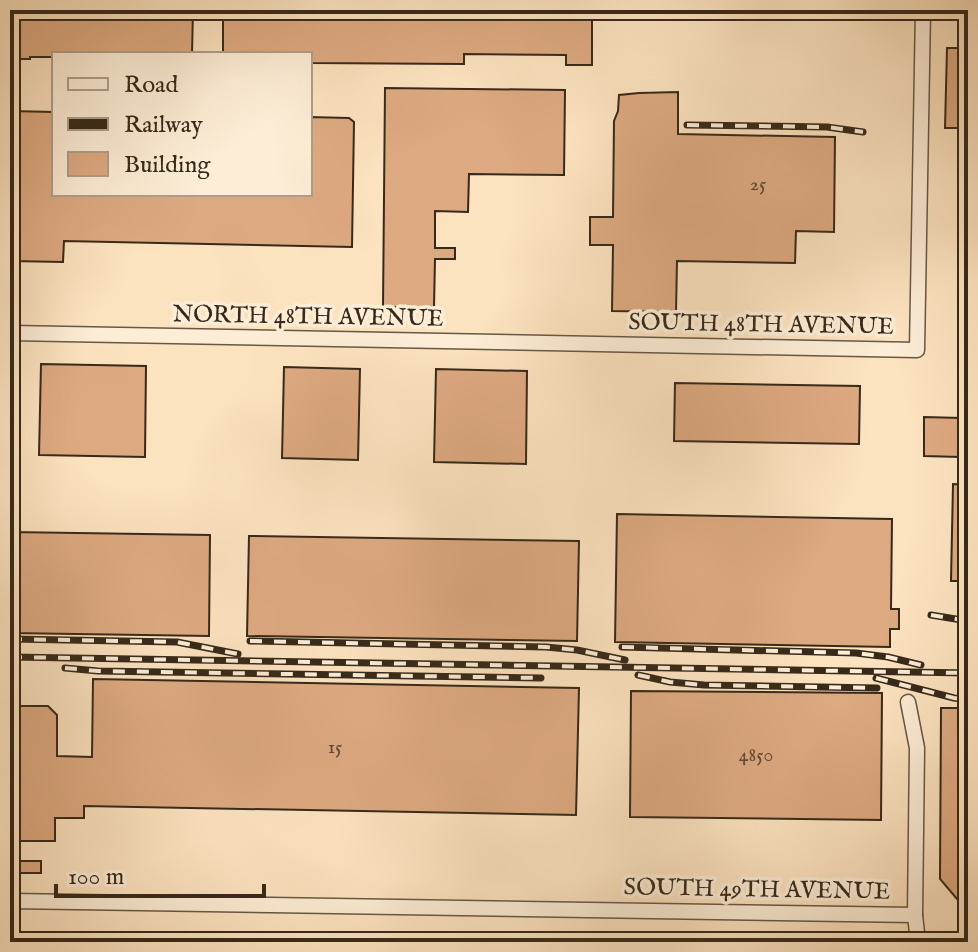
<svg xmlns="http://www.w3.org/2000/svg" width="978" height="952" viewBox="0 0 978 952" font-family="'IM FELL English',serif">
<style>
.building{fill:#dda981;stroke:#372919;stroke-width:2}
.lines{fill:none;stroke-linecap:round;stroke-linejoin:round}
.street-casing{stroke:#685843;stroke-width:17}
.street{stroke:#fdedd6;stroke-width:14}
.rail-casing{stroke:#372919;stroke-width:7}
.rail{stroke:#fdedd6;stroke-width:4;stroke-dasharray:12;stroke-linecap:butt}
.labels{text-anchor:middle;dominant-baseline:central;stroke-width:7;stroke-linejoin:round;paint-order:stroke}
.number-label{font-size:20px;fill:#604933}
.street-label{font-size:24px;fill:#372919;stroke:#fdedd6}
</style>
<rect width="100%" height="100%" fill="#fce3c0"/>
<filter id="stains"><feTurbulence type="fractalNoise" baseFrequency=".0025" numOctaves="4"/><feColorMatrix values="0 0 0 0 .2 0 0 0 0 .09 0 0 0 0 .02 0 0 0 .5 -.17"/></filter>
<radialGradient id="worn" r=".72"><stop offset=".6" stop-color="#630" stop-opacity="0"/><stop offset="1" stop-color="#630" stop-opacity=".3"/></radialGradient>
<g class="building">
<polygon points="10,10 193,10 192,54 54,54 54,57 30,57 30,59 10,59"/>
<polygon points="223,10 592,10 592,65 566,65 566,55 464,54 464,64 310,63 310,54 223,54"/>
<polygon points="947,48 968,48 968,128 945,128"/>
<polygon points="385,88 565,90 564,175 469,174 468,212 435,211 435,248 455,248 455,259 435,259 434,308 383,307"/>
<polygon points="678,92 678,134 835,137 834,232 796,231 795,263 677,261 676,312 612,311 613,245 590,245 590,217 613,217 614,121 618,111 619,95 639,93"/>
<polygon points="10,111 54,112 54,194 310,194 310,117 349,118 354,122 352,247 64,241 63,262 10,261"/>
<polygon points="41,364 146,366 145,457 39,455"/>
<polygon points="284,367 360,369 358,460 282,458"/>
<polygon points="436,369 527,371 526,464 434,462"/>
<polygon points="675,383 860,386 859,444 674,441"/>
<polygon points="924,417 961,418 960,457 924,456"/>
<polygon points="953,484 968,485 968,581 951,581"/>
<polygon points="617,514 892,519 891,609 899,609 899,629 890,629 890,647 615,642"/>
<polygon points="10,532 210,535 209,636 10,633"/>
<polygon points="249,536 579,541 577,641 247,636"/>
<polygon points="93,679 579,688 576,815 84,806 84,818 55,818 55,841 10,841 10,706 48,706 57,715 57,756 92,757"/>
<polygon points="631,691 882,693 881,820 630,817"/>
<polygon points="941,708 968,708 968,899 957,899 940,879"/>
<rect x="10" y="861" width="31" height="12"/>
</g>
<g class="lines">
<g class="street-casing">
<g id="street">
<polyline points="10,333 917,350 923,10"/>
<polyline points="908,702 917,748 915,915 918,942"/>
<polyline points="10,901 915,915"/>
</g>
</g>
<use href="#street" class="street"/>
<g class="rail-casing">
<g id="rail">
<polyline points="687,125 827,127 863,132"/>
<polyline points="931,615 968,621"/>
<polyline points="10,639 177,642 238,654"/>
<polyline points="250,641 546,647 577,650 625,660"/>
<polyline points="622,647 856,653 888,657 921,665"/>
<polyline points="10,657 968,673"/>
<polyline points="65,668 98,671 541,678"/>
<polyline points="638,675 670,682 704,685 877,688"/>
<polyline points="876,678 954,698 968,700"/>
</g>
</g>
<use href="#rail" class="rail"/>
</g>
<g class="labels">
<g class="number-label">
<text x="758" y="184">25</text>
<text x="335" y="747">15</text>
<text x="756" y="755">4850</text>
</g>
<g class="street-label">
<text transform="translate(308 317) rotate(1)">NORTH 48TH AVENUE</text>
<text transform="translate(761 325) rotate(1)">SOUTH 48TH AVENUE</text>
<text transform="translate(757 890) rotate(1)">SOUTH 49TH AVENUE</text>
</g>
</g>
<rect width="978" height="952" fill="none" stroke="#fce3c0" stroke-width="40"/>
<rect x="12" y="12" width="954" height="928" fill="none" stroke="#372919" stroke-width="4"/>
<rect x="20" y="20" width="938" height="912" fill="none" stroke="#372919" stroke-width="2"/>
<rect x="52" y="52" width="260" height="144" fill="#fdedd6" stroke="#ae9f8a" stroke-width="2"/>
<rect x="68" y="78" width="40" height="12" fill="#fdedd6" stroke="#ae9f8a" stroke-width="2"/>
<text x="124" y="92" font-size="24" fill="#372919">Road</text>
<rect x="68" y="118" width="40" height="12" fill="#372919" stroke="#ae9f8a" stroke-width="2"/>
<text x="124" y="132" font-size="24" fill="#372919">Railway</text>
<rect x="68" y="152" width="40" height="24" fill="#dda981" stroke="#ae9f8a" stroke-width="2"/>
<text x="124" y="172" font-size="24" fill="#372919">Building</text>
<path d="M56 884v12h208v-12" fill="none" stroke="#372919" stroke-width="4"/>
<text x="68" y="884" font-size="24" fill="#372919" stroke="#fdedd6" stroke-width="6" paint-order="stroke">100 m</text>
<rect width="100%" height="100%" filter="url(#stains)"/>
<rect width="100%" height="100%" fill="url(#worn)"/>
</svg>
